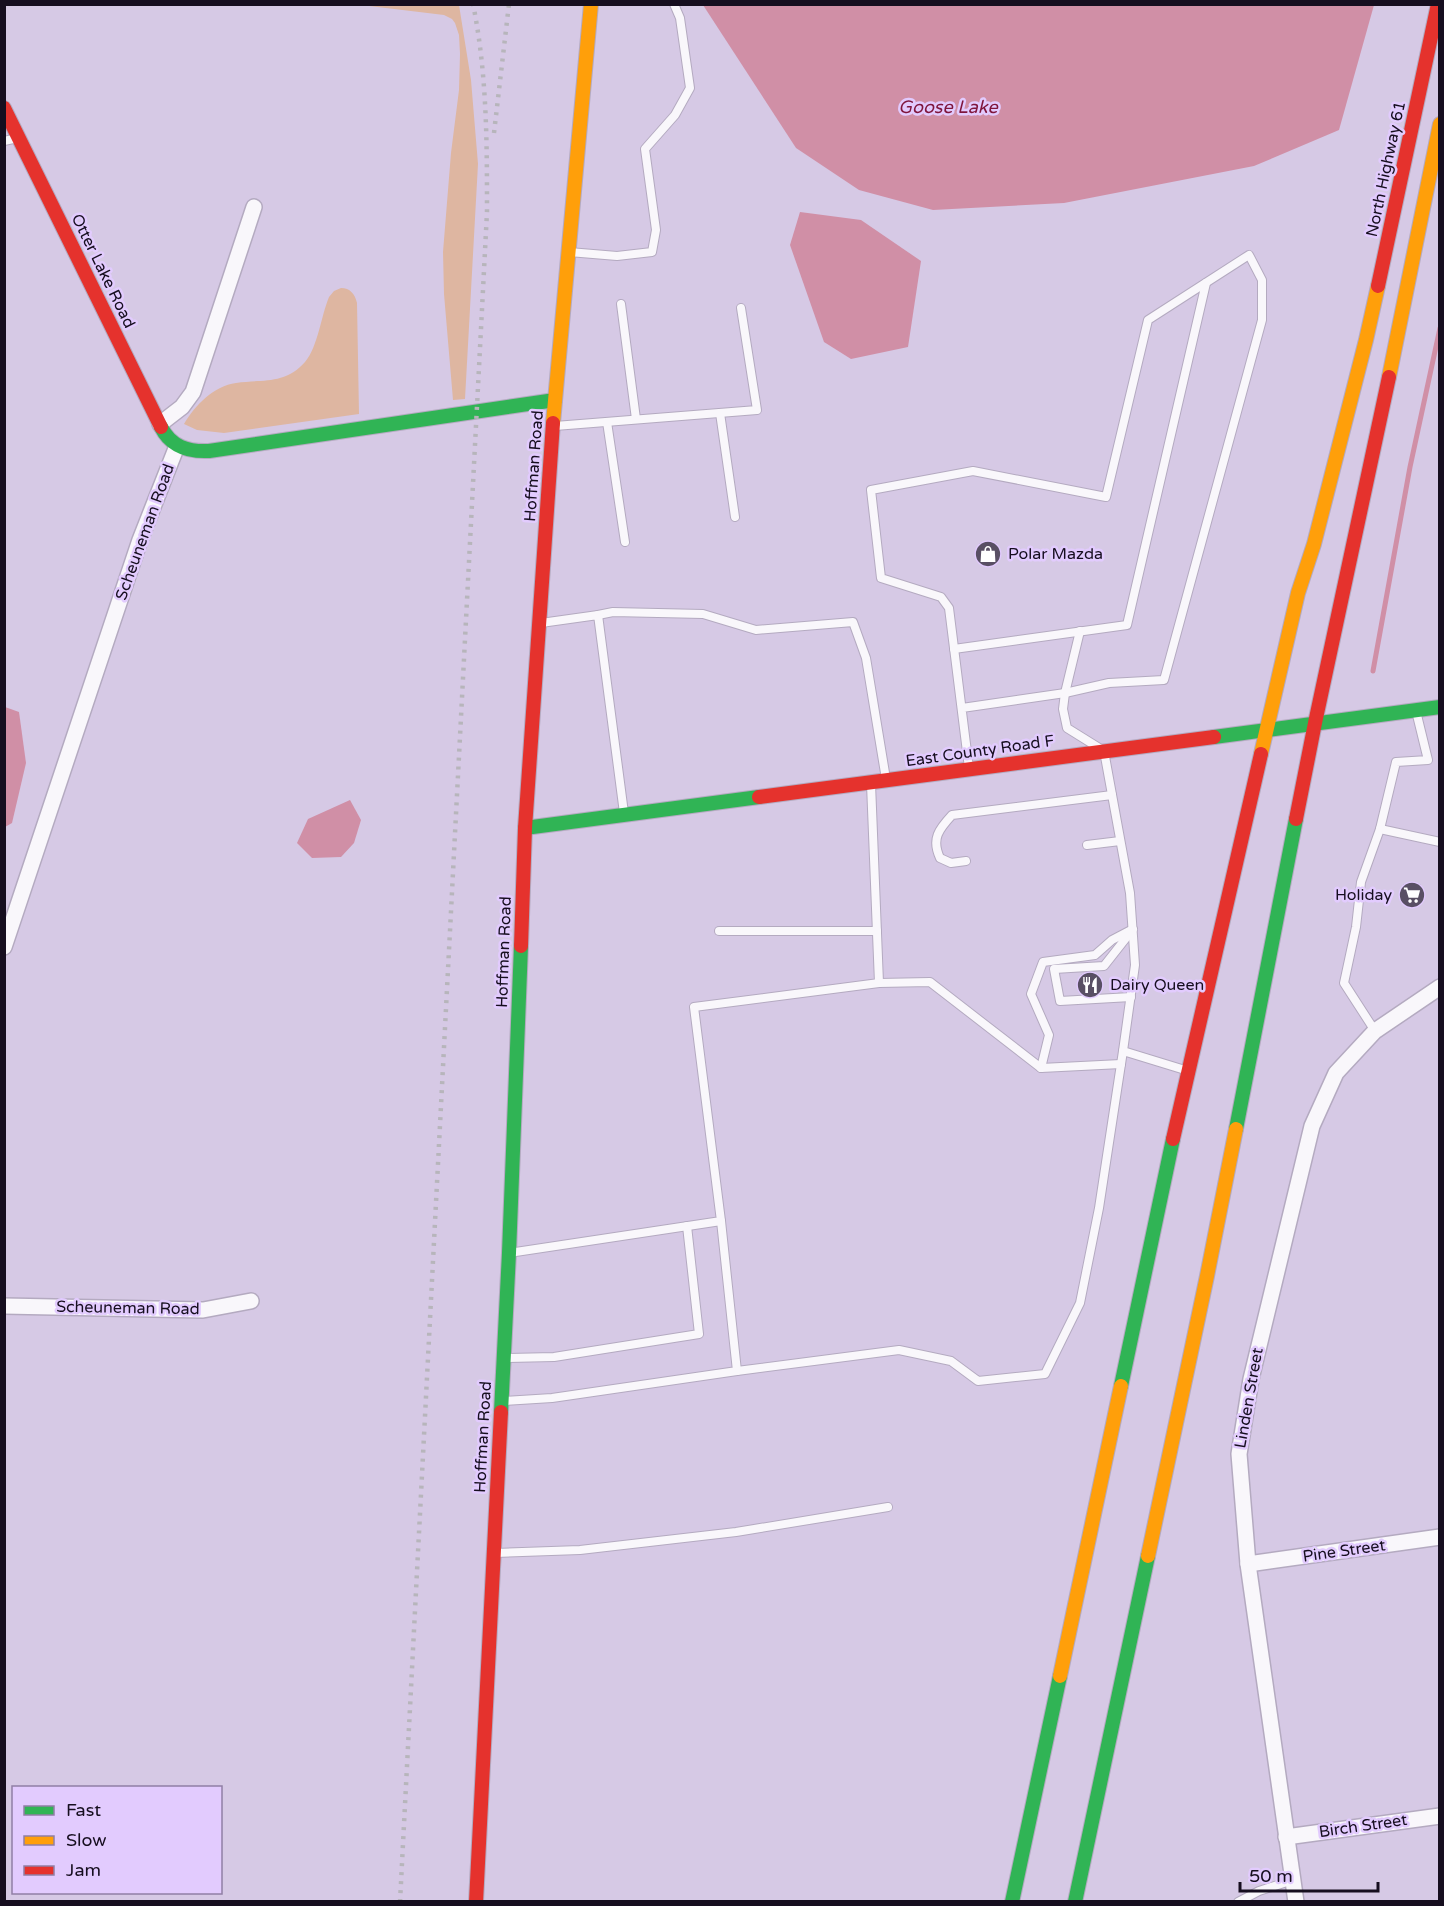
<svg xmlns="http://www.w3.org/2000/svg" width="1444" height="1906" viewBox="0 0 1444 1906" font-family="'Varela Round',sans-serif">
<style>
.green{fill:#deb6a1}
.water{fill:#d08fa6}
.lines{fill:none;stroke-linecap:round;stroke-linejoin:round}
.stream{stroke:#d08fa6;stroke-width:5}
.lane-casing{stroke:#b4aac0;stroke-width:10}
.street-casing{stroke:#b4aac0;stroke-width:18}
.fast-casing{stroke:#b4aac0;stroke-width:16}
.slow-casing{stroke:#b4aac0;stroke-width:16}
.jam-casing{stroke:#b4aac0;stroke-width:16}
.lane{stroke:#f9f7fb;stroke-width:8}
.street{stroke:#f9f7fb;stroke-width:15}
.fast{stroke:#30b455;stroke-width:14}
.slow{stroke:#ff9f0a;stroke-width:14}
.jam{stroke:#e5322d;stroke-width:14}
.rail{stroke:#b7b5bb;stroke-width:4.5;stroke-dasharray:3 6;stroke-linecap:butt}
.labels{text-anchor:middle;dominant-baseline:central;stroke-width:5;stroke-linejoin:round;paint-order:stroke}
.street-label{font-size:16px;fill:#160e1f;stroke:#e2cbfe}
.poi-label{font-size:16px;fill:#160e1f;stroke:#e2cbfe;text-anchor:start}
.water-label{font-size:18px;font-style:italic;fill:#7f153c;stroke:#e2cbfe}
</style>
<rect width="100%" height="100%" fill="#d6c9e5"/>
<g class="green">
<polygon points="361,5 459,5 471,80 478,164 465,399 453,400 444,294 443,252 451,153 459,90 460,54 459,35 455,23 452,19 444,15"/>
<path d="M 341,288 C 350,288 355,294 357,303 L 359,414 L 224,433 L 197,430 L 184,424 C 195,405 214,386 236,383 C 262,379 285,385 305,362 C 318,347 321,316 329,297 L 334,291 Z"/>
</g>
<g class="water">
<polygon points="703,5 1374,5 1339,130 1254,166 1064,203 933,210 859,190 796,148"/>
<polygon points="800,212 861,220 921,261 908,347 851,359 824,342 790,245"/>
<polygon points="5,707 19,712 26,763 12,823 5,827"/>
<polygon points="350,800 361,820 354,843 341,857 312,858 297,843 308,819"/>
</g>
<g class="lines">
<polyline class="stream" points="1373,671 1410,467 1440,328"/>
<g class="lane-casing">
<g id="lane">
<polyline points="4,141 18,138"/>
<polyline points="569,252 617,256 652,252 656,230 645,149 675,115 690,88 680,18 674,4"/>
<polyline points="621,304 636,419"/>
<polyline points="720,413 735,517"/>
<polyline points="607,422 625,542"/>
<polyline points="555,426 757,410 741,308"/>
<polyline points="598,615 613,612 703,614 756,630 853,622 866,658 886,779"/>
<polyline points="541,623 598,615 624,813"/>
<polyline points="1080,631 1065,693 1063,709 1067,728 1104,751 1130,893 1135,965 1123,1051 1185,1070"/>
<polyline points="954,649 1127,625 1206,283"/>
<polyline points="962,708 1065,693 1109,683 1164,680 1262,320 1262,280 1249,255 1148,320 1106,497 973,471 871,490 881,578 941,597 949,608 969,768"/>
<polyline points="1380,829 1440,842"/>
<polyline points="1087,845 1120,841"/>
<path d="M 966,861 L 951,863 L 940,858 C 931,839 939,829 952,815 L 1112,795"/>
<polyline points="719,931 877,931"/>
<polyline points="1130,933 1104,966 1054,969 1060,1001 1131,997"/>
<polyline points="879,983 930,982 1041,1068 1121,1064"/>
<polyline points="1375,1031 1344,983 1356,927 1361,882 1380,829 1396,762 1428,760 1416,711"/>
<polyline points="1041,1068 1049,1035 1031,994 1043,962 1095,955 1112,940 1133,929"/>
<polyline points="509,1253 721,1221 694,1007 879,983 871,784"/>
<polyline points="505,1358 554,1357 699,1334 687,1226"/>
<polyline points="737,1371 899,1350 951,1361 978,1381 1045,1374 1080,1303 1099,1208 1123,1051"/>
<polyline points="504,1401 552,1398 737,1371 721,1221"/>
<polyline points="495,1553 580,1550 736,1532 888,1507"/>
<polyline points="1238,1902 1259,1891 1293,1880"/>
</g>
</g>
<g class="street-casing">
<g id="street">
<polyline points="160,424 182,407 193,392 254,207"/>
<polyline points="4,947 140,540 177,446"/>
<polyline points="4,1306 203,1310 251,1301"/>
<polyline points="1248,1564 1440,1537"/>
<polyline points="1286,1837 1440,1816"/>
<polyline points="1296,1902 1248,1564 1239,1454 1251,1379 1312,1126 1336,1073 1375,1031 1440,987"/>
</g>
</g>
<g class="fast-casing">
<g id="fast">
<path d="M 161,427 C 171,447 188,452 209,451 L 555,400"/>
<polyline points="1214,737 1440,707"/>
<polyline points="525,828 759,797"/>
<polyline points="1236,1129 1296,819"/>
<polyline points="1121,1386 1173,1139"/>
<polyline points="501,1412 509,1253 521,946"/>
<polyline points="1012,1902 1060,1676"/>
<polyline points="1075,1902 1148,1556"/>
</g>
</g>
<g class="slow-casing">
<g id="slow">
<polyline points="1389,377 1440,124"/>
<polyline points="553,423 591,4"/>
<polyline points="1261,754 1298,593 1314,544 1366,340 1378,286"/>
<polyline points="1148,1556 1207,1276 1236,1129"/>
<polyline points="1060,1676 1121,1386"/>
</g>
</g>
<g class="jam-casing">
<g id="jam">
<polyline points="4,108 161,427"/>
<polyline points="1378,286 1438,4"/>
<polyline points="759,797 1214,737"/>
<polyline points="1296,819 1315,723 1389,377"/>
<polyline points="521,946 525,828 553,423"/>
<polyline points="1173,1139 1261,754"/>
<polyline points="476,1902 501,1412"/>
</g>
</g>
<use href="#lane" class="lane"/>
<use href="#street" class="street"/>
<use href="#fast" class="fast"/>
<use href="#slow" class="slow"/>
<use href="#jam" class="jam"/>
<g class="rail">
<polyline points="494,133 509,4"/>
<path d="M 400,1902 L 487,212 C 487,142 487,73 473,4"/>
</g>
</g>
<defs>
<g id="shop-disc" transform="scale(1.35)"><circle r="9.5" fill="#594f64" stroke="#e2cbfe"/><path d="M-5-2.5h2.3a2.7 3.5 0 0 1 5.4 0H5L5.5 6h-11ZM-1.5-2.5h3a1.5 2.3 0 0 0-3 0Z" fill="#fff"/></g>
<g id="supermarket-disc" transform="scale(1.35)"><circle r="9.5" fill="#594f64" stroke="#e2cbfe"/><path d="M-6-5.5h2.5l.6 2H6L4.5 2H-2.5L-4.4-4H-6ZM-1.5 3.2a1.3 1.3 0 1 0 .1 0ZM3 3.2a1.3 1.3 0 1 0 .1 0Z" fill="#fff"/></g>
<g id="restaurant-disc" transform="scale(1.35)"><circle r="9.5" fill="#594f64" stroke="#e2cbfe"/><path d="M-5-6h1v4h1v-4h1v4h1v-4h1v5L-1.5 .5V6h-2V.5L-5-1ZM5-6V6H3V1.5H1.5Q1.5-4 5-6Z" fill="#fff"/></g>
</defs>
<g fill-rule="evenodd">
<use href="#shop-disc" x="988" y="554"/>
<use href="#supermarket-disc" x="1412" y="895"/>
<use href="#restaurant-disc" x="1090" y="985"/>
</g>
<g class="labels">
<g class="street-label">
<text transform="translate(1386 169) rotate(-78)">North Highway 61</text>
<text transform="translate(103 271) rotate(64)">Otter Lake Road</text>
<text transform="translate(534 466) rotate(-86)">Hoffman Road</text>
<text transform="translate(145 532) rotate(-70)">Scheuneman Road</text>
<text transform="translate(980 751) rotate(-8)">East County Road F</text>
<text transform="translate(504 952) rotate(-88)">Hoffman Road</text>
<text transform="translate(128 1308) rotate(1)">Scheuneman Road</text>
<text transform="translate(1249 1398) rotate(-80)">Linden Street</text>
<text transform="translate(483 1437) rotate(-87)">Hoffman Road</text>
<text transform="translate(1344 1551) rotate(-8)">Pine Street</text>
<text transform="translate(1363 1826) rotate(-8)">Birch Street</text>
</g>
<g class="poi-label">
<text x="1008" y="554">Polar Mazda</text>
<text x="1392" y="895" text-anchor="end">Holiday</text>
<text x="1110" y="985">Dairy Queen</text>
</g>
<g class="water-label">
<text x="948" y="107">Goose Lake</text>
</g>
</g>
<rect width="1444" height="1906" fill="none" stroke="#160e1f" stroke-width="12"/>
<rect x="12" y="1786" width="210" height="108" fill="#e2cbfe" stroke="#907fa5" stroke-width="1.5"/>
<rect x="24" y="1806" width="30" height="9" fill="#30b455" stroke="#907fa5" stroke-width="1.5"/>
<text x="66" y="1816" font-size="18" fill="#160e1f">Fast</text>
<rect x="24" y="1836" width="30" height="9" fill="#ff9f0a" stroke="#907fa5" stroke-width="1.5"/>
<text x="66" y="1846" font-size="18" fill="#160e1f">Slow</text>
<rect x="24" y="1866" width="30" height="9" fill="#e5322d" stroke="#907fa5" stroke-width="1.5"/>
<text x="66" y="1876" font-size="18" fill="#160e1f">Jam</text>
<path d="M1240 1882v9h138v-9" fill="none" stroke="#160e1f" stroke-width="3"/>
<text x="1249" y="1882" font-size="18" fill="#160e1f" stroke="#e2cbfe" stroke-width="4.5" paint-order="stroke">50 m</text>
</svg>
